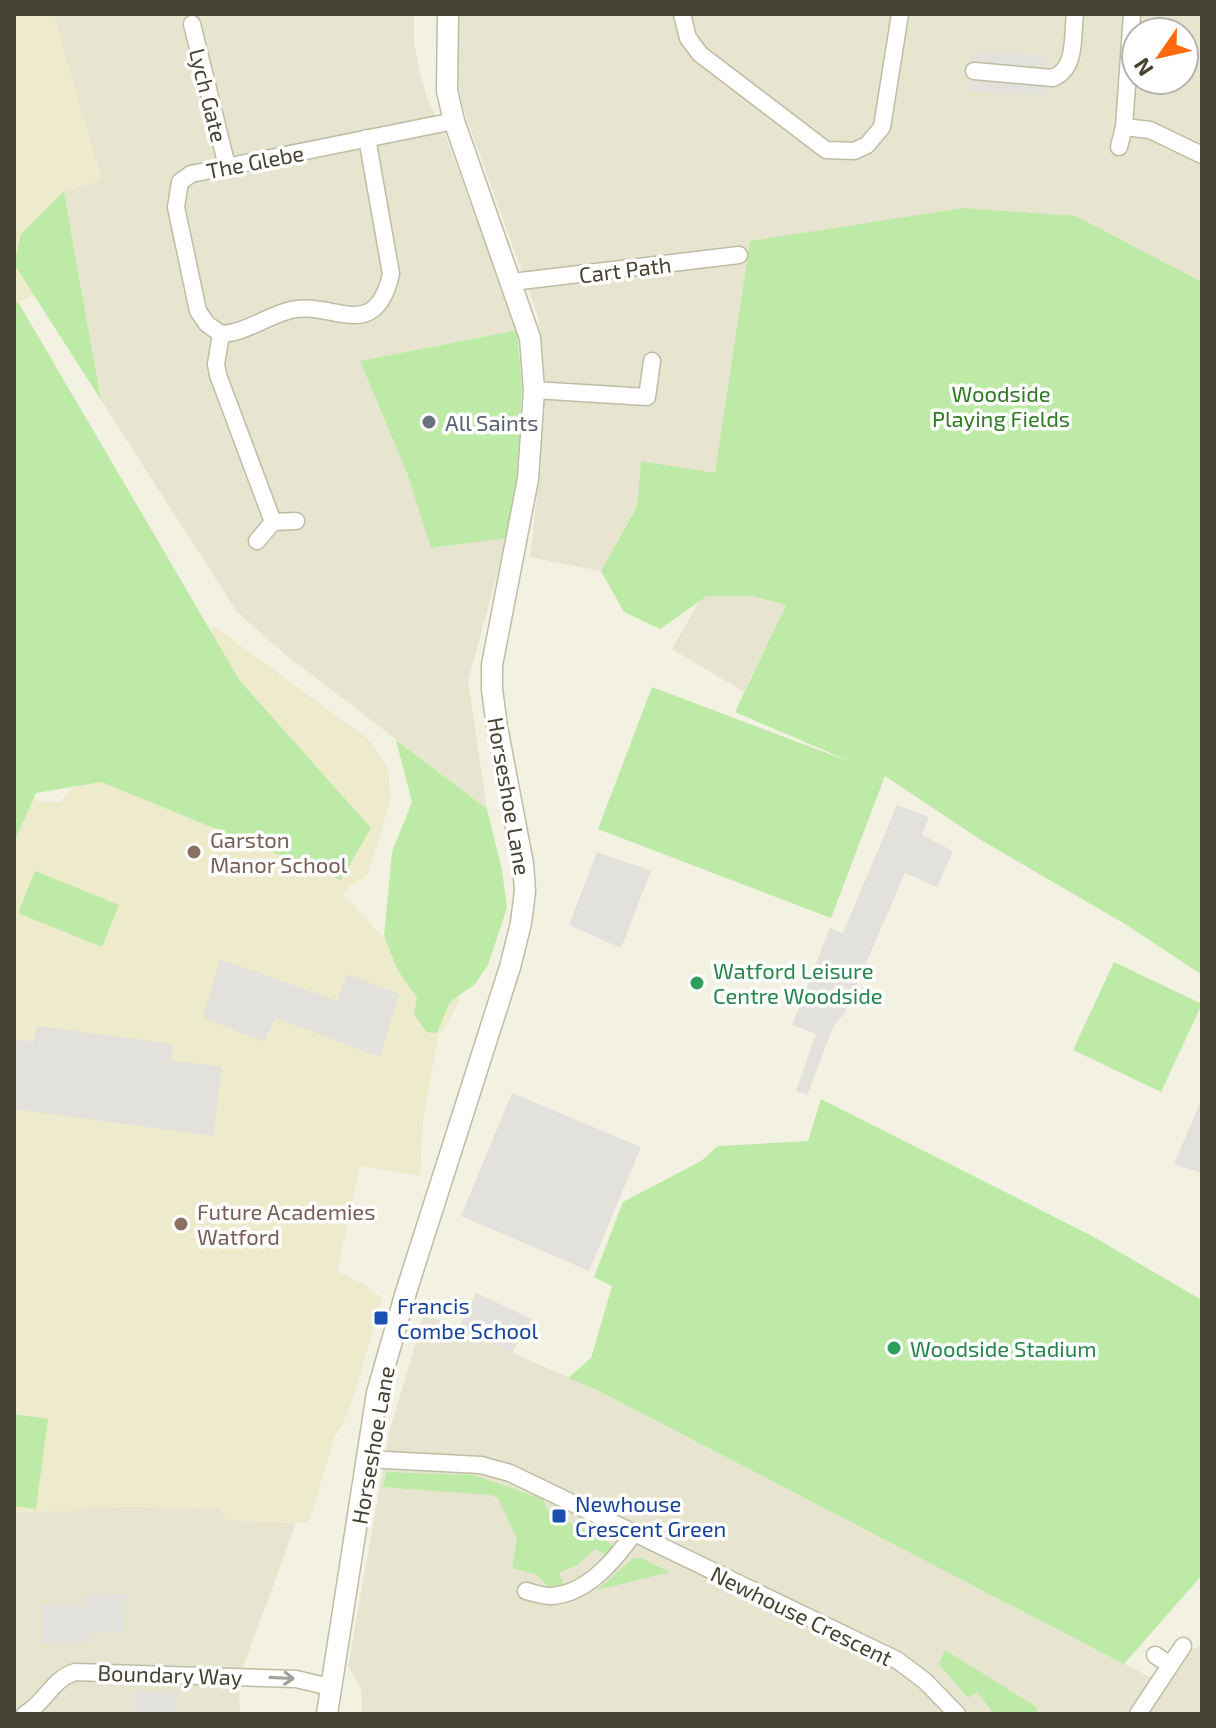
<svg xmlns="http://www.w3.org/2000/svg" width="1216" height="1728" viewBox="0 0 1216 1728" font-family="'Exo 2',sans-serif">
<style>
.residential{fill:#e7e5d0;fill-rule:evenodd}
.education{fill:#edebcb}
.green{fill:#bdeba7}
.parking{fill:#e2e1db}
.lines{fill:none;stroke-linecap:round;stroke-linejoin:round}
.minor-casing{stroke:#bfbca4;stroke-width:19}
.tertiary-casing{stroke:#bfbca4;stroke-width:23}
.minor{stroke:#fff;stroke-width:16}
.tertiary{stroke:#fff;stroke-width:20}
.oneway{stroke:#a2a098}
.worship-dot{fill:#6b7280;stroke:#fff;stroke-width:3}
.education-dot{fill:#8d6e63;stroke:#fff;stroke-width:3}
.leisure-dot{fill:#2e9e5b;stroke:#fff;stroke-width:3}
.transit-dot{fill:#1a4fb4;stroke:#fff;stroke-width:3}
.labels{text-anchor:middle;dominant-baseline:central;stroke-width:7;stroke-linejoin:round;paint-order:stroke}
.street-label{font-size:22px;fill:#454232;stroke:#fff}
.park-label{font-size:22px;fill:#2f7a22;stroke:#fff}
.worship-label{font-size:22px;fill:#5b616d;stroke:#fff;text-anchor:start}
.education-label{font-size:22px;fill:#785e54;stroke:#fff;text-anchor:start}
.leisure-label{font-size:22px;fill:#27864d;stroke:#fff;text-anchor:start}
.transit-label{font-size:22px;fill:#164399;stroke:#fff;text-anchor:start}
</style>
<rect width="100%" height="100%" fill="#f3f1e2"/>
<g class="residential">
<polygon points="53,14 414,14 414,40 419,69 427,98 447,140 517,330 360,361 407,473 431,548 507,538 468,681 487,809 286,655 237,612 101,400 64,191 101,179"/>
<path d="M 459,14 L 1202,14 L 1202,282 L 1076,216 L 715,474 L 641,461 L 637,505 L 601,571 L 530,557 L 540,471 L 544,372 L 538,317 L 462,105 L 457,75 L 456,31 ZM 1136,32 L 1184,32 L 1184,80 L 1136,80 Z"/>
<polygon points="720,565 786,605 744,692 672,649"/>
<polygon points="424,1314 597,1390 1165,1685 1192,1649 1200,1646 1202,1714 362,1714 361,1689 348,1666 389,1434"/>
<polygon points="88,1506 218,1508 228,1520 296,1523 239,1678 240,1714 14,1714 14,1512 88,1510"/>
</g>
<g class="education">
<polygon points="14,14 53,14 101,180 64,192 34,295 14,304"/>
<polygon points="215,627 367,738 388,768 391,799 367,876 350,886 343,895 389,943 459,992 459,1003 438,1037 423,1121 420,1176 360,1166 337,1271 369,1287 369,1289 382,1298 355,1392 342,1426 334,1438 309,1523 228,1520 218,1508 88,1506 88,1510 14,1512 14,784 40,802 60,802"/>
</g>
<g class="green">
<polygon points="64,191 64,192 101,400 14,264 21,234"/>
<polygon points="963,208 1076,216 1202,282 1202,975 1125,924 981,840 885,776 831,918 598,829 652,687 856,764 735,712 786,605 753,596 707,596 660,629 624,612 601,571 637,506 641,461 715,473 750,241"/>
<polygon points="18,302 240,681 371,828 341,880 101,782 36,793 14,842 14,304"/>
<polygon points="517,330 522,387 517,477 507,538 431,548 407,473 360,361"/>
<polygon points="396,740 487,809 502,870 507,908 488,965 475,984 450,1002 437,1033 426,1032 414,1014 417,998 397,969 384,936 392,852 412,802"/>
<polygon points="35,871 119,905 102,947 18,913"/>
<polygon points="1114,962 1202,1004 1161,1092 1073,1050"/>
<polygon points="821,1099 1092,1236 1200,1299 1202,1575 1124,1664 597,1390 568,1378 591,1358 612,1286 594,1277 623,1202 701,1161 718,1146 808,1141"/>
<polygon points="14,1414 48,1419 36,1509 14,1506"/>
<polygon points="386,1472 474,1475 543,1499 548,1511 613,1545 606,1555 595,1549 577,1565 559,1573 564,1585 549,1588 537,1575 512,1568 517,1539 498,1498 491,1495 383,1487"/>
<polygon points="641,1558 670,1572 597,1590 632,1559"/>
<polygon points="945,1650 1038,1708 1035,1714 994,1714 977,1692 968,1698 939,1664"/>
</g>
<g class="parking">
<polygon points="973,51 1049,55 1046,96 970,91"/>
<polygon points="897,805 929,817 922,835 953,851 937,887 905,873 844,1014 834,1025 807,1095 796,1091 816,1034 792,1025 830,928 843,933"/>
<polygon points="597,852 651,871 621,948 569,925"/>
<polygon points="220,959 337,1001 347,974 399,994 380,1057 275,1018 264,1042 203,1017"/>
<polygon points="37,1026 173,1044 171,1060 222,1067 213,1136 14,1109 14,1039 34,1042"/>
<polygon points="512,1093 641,1147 589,1271 461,1216"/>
<polygon points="1202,1098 1202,1173 1174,1164"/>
<polygon points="476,1293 534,1320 528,1336 517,1342 513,1353 459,1328"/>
<polygon points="84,1594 125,1594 124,1632 91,1632 90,1643 42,1643 42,1605 84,1605"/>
<polygon points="134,1691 178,1693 177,1714 134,1714"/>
</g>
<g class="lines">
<g class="minor-casing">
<g id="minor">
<polyline points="682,14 688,38 700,54 826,150 854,151 867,145 882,127 900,14"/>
<polyline points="192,24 227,166"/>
<path d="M 974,71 L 1053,78 C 1077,68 1072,37 1075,14"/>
<polyline points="1124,127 1150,130 1202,155"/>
<polyline points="1119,147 1124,127 1132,14"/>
<polyline points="512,282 739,255"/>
<path d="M 221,334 C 246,333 266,316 291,310 C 332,300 375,345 391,274 L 367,138"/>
<polyline points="534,390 647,397 652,361"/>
<polyline points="273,522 296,521"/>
<polyline points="257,541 273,522 218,375 216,364 221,334 207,324 198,311 176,207 180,182 191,174 454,121"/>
<polyline points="366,1459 481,1465 510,1473 897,1660 925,1681 957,1714"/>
<path d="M 526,1591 C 534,1593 543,1596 551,1596 C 587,1594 615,1560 634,1533"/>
<polyline points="1155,1655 1170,1665"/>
<path d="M 25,1714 C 45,1703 52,1679 75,1672 L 296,1679 L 330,1687"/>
<polyline points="1138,1714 1183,1646"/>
</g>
</g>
<g class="tertiary-casing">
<polyline id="tertiary" points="327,1714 377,1393 406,1292 510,967 521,923 525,891 523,864 497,727 492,689 492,665 528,479 534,390 530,338 454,121 447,91 448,14"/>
</g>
<use href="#minor" class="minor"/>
<use href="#tertiary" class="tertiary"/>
</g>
<defs><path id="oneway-shaft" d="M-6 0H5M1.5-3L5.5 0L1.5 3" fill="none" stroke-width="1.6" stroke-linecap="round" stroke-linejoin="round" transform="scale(2)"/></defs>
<use class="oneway" href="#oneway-shaft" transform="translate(282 1678) rotate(3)"/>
<circle class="worship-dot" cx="429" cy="422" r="8"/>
<g class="education-dot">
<circle cx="194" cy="852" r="8"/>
<circle cx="181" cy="1224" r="8"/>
</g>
<g class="leisure-dot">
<circle cx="697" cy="983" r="8"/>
<circle cx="894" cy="1348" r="8"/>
</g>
<g class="transit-dot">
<rect x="373" y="1310" width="16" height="16" rx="4"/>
<rect x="551" y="1508" width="16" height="16" rx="4"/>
</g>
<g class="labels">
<g class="street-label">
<text transform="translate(209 95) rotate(76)">Lych Gate</text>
<text transform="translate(255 161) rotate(-11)">The Glebe</text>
<text transform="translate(625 269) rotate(-7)">Cart Path</text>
<text transform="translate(510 796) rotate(80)">Horseshoe Lane</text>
<text transform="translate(372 1445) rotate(-80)">Horseshoe Lane</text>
<text transform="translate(802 1615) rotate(26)">Newhouse Crescent</text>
<text transform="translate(170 1674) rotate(2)">Boundary Way</text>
</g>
<g class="park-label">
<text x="1001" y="393">Woodside<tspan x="1001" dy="25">Playing Fields</tspan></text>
</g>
<g class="worship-label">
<text x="445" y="422">All Saints</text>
</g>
<g class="education-label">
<text x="210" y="839">Garston<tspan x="210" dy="25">Manor School</tspan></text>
<text x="197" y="1211">Future Academies<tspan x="197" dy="25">Watford</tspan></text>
</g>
<g class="leisure-label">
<text x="713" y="970">Watford Leisure<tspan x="713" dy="25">Centre Woodside</tspan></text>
<text x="910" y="1348">Woodside Stadium</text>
</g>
<g class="transit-label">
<text x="397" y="1305">Francis<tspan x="397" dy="25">Combe School</tspan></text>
<text x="575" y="1503">Newhouse<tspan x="575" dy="25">Crescent Green</tspan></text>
</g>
</g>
<rect width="1216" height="1728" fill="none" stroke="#454232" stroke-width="32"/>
<g transform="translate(1160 56) rotate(236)"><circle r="38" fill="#ffffff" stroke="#b5b3ad" stroke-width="2"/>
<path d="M0-6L14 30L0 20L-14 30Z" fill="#ff690d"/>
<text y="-12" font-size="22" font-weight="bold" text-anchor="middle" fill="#454232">N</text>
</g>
</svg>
